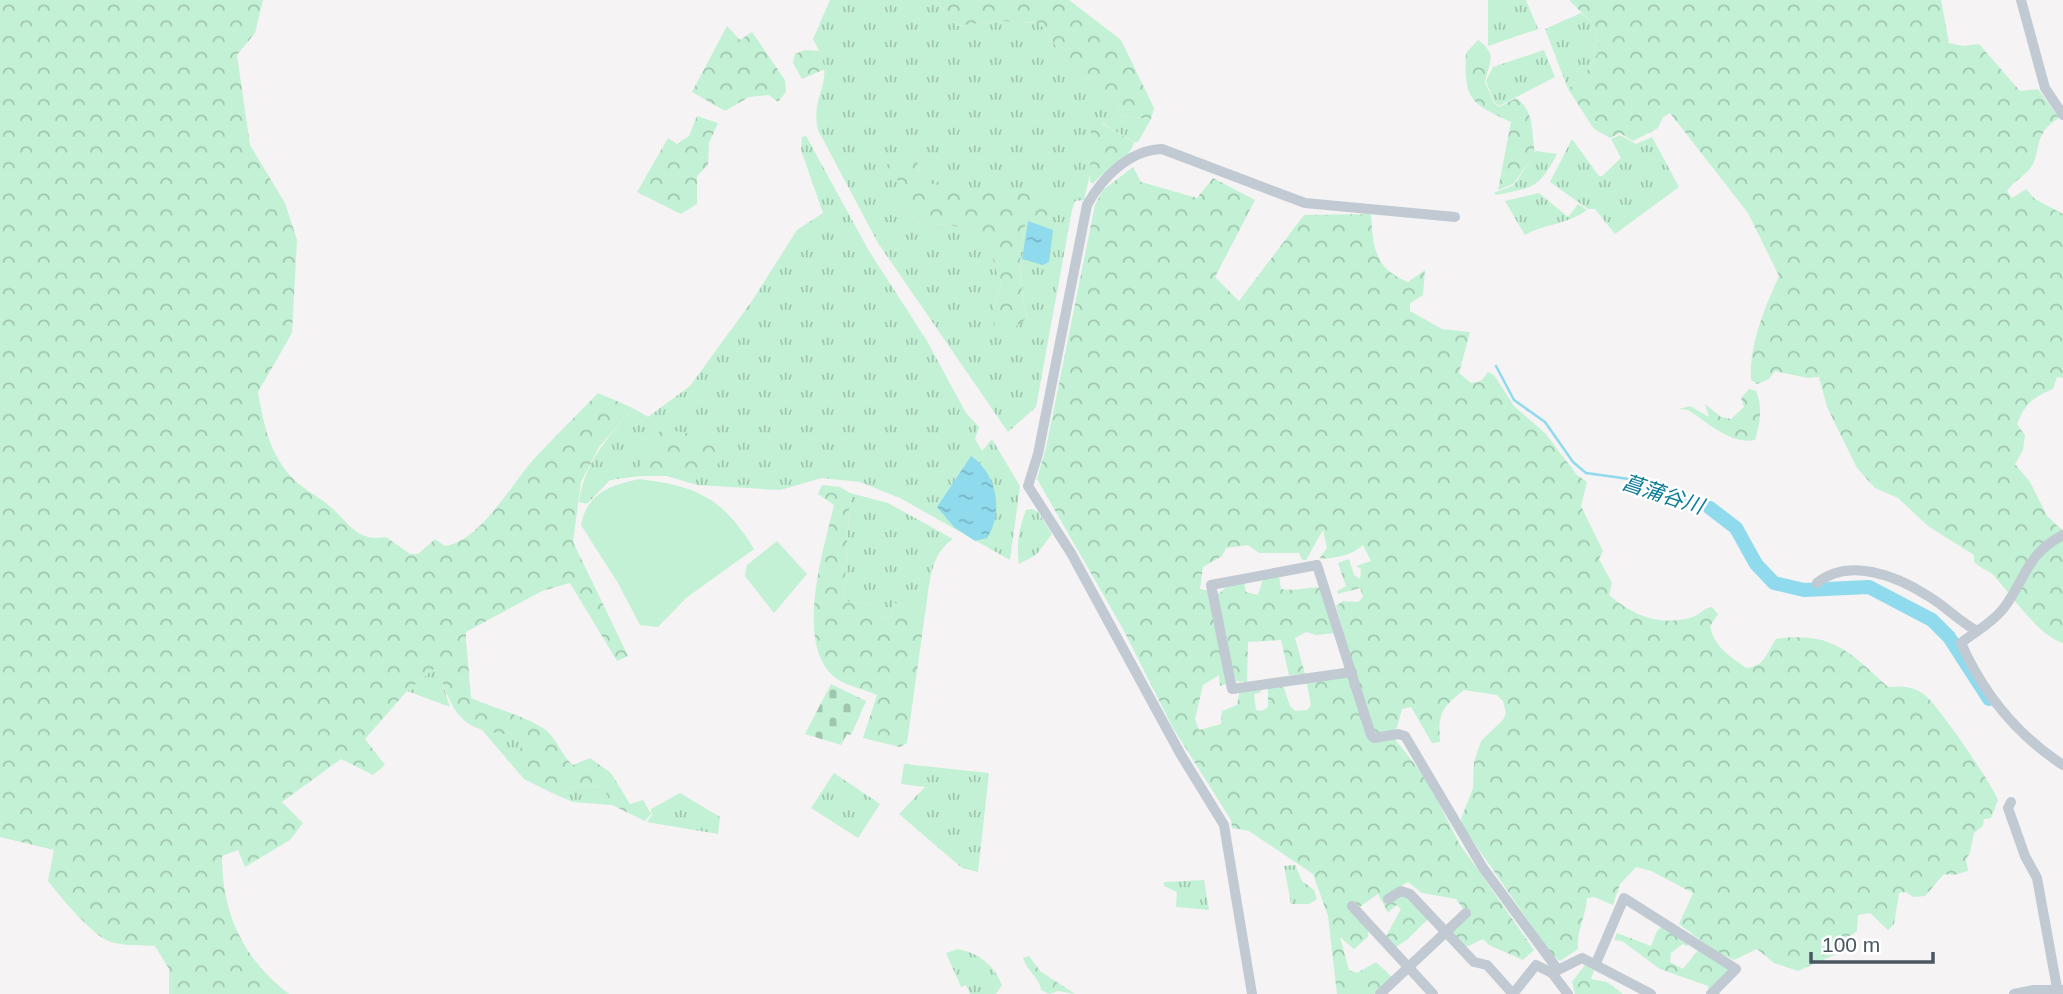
<svg xmlns="http://www.w3.org/2000/svg" width="2063" height="994" viewBox="0 0 2063 994" font-family="Arial,'Noto Sans JP',sans-serif">
<style>
.grass{fill:url(#grass-tufts);fill-rule:evenodd}
.forest{fill:url(#forest-crowns);fill-rule:evenodd}
.cemetery{fill:url(#cemetery-stones)}
.pitch{fill:#c3f1d5}
.water{fill:url(#water-ripples)}
.lines{fill:none;stroke-linecap:round;stroke-linejoin:round}
.stream{stroke:#90daee;stroke-width:2.5}
.river{stroke:#90daee;stroke-width:14}
.minor{stroke:#c1cad2;stroke-width:10}
.labels{text-anchor:middle;dominant-baseline:central;stroke-width:5;stroke-linejoin:round;paint-order:stroke}
.water-label{font-size:21px;font-style:italic;fill:#0c7c9b;stroke:#fff}
</style>
<defs>
<pattern id="grass-tufts" width="24" height="20" patternUnits="userSpaceOnUse" patternTransform="scale(1.75)"><rect width="24" height="20" fill="#c3f1d5"/><path d="M3 7l-1-3M5 7V3M7 7l1-3M15 17l-1-3M17 17v-4M19 17l1-3" fill="none" stroke="#a0c6b0"/></pattern>
<pattern id="forest-crowns" width="20" height="18" patternUnits="userSpaceOnUse" patternTransform="scale(1.75)"><rect width="20" height="18" fill="#c3f1d5"/><path d="M2 6a3 3 0 1 1 6 0M12 15a3 3 0 1 1 6 0" fill="none" stroke="#a0c6b0"/></pattern>
<pattern id="cemetery-stones" width="16" height="16" patternUnits="userSpaceOnUse" patternTransform="scale(1.75)"><rect width="16" height="16" fill="#c3f1d5"/><path d="M2 7V4a2 2 0 0 1 4 0v3zM10 15v-3a2 2 0 0 1 4 0v3z" fill="#a0c6b0"/></pattern>
<pattern id="water-ripples" width="26" height="14" patternUnits="userSpaceOnUse" patternTransform="scale(1.75)"><rect width="26" height="14" fill="#90daee"/><path d="M2 4q2-2 4 0t4 0M15 11q2-2 4 0t4 0" fill="none" stroke="#78b4c4"/></pattern>
</defs>
<rect width="100%" height="100%" fill="#f5f3f3"/>
<g class="grass">
<path d="M 830,0 L 936,0 L 956,26 L 996,21 L 1040,23 L 1070,67 L 1111,95 L 1122,116 L 1151,119 L 1138,142 L 1134,142 L 1102,123 L 1084,200 L 1075,201 L 1072,210 L 1036,407 L 1008,432 L 878,243 L 818,130 C 809,89 840,86 813,39 ZM 916,157 L 920,172 L 930,184 L 975,190 L 1027,219 C 1017,251 1019,285 1027,318 L 1013,327 L 993,310 L 1002,282 C 995,270 994,264 991,251 C 983,223 943,224 919,224 L 904,206 L 904,185 Z"/>
<polygon points="1488,0 1526,0 1538,29 1488,46"/>
<polygon points="1581,13 1592,23 1601,48 1584,76 1568,89 1545,29"/>
<polygon points="1544,50 1555,77 1499,106 1494,102 1486,81 1493,67"/>
<polygon points="1620,135 1636,144 1652,137 1679,187 1615,234 1595,209 1588,209 1550,182 1572,139 1599,176 1602,176 1621,158 1611,139"/>
<path d="M 806,136 L 869,251 L 927,341 L 966,413 L 979,427 L 975,439 L 982,451 L 992,439 L 1020,486 L 1010,560 L 900,498 L 860,482 L 822,478 L 780,490 L 697,485 L 667,476 L 640,476 L 610,480 L 587,504 L 579,502 C 584,463 608,437 633,408 L 648,417 L 690,386 L 752,301 L 797,230 L 823,213 L 801,150 L 802,137 Z"/>
<path d="M 1536,151 L 1557,154 C 1539,189 1532,188 1496,195 L 1494,193 L 1514,185 Z"/>
<path d="M 1539,193 L 1568,217 L 1578,204 L 1587,210 C 1567,225 1546,223 1525,235 L 1505,201 Z"/>
<path d="M 850,493 L 888,503 L 953,539 C 928,556 930,586 925,614 L 894,603 L 891,618 L 878,617 L 876,605 L 844,601 Z"/>
<path d="M 1032,509 L 1038,512 L 1052,534 L 1036,555 L 1019,564 C 1016,546 1019,528 1026,510 Z"/>
<polygon points="437,666 450,707 407,691"/>
<polygon points="482,730 516,735 526,742 511,764"/>
<polygon points="904,764 989,773 978,872 962,868 899,814 925,787 901,784"/>
<polygon points="834,773 880,804 858,838 811,808"/>
<polygon points="580,785 603,787 612,805 573,802 552,793"/>
<polygon points="680,793 720,817 718,834 647,822 652,815 651,809"/>
<polygon points="1295,865 1302,881 1314,890 1317,899 1309,904 1291,904 1284,866"/>
<polygon points="1204,880 1209,910 1176,907 1177,892 1164,886 1164,882"/>
<path d="M 958,949 C 979,953 994,965 1002,985 L 996,994 L 970,994 L 966,985 L 961,987 L 946,953 Z"/>
</g>
<g class="forest">
<path d="M 0,0 L 263,0 L 255,33 L 237,55 L 250,145 L 285,203 L 297,240 L 292,333 L 258,392 C 263,420 268,448 287,472 C 298,487 319,496 333,509 C 351,526 359,542 386,537 L 410,554 L 418,554 L 435,539 L 445,546 C 479,542 511,485 533,460 C 554,437 577,415 598,393 L 633,408 L 599,447 L 581,482 L 573,542 L 628,656 L 617,661 L 570,583 L 542,591 L 466,632 L 466,640 L 471,698 C 491,707 531,718 547,731 C 558,741 561,755 573,765 L 590,758 L 611,773 L 630,804 L 643,800 L 651,814 L 645,821 L 612,805 L 603,787 L 580,785 L 552,793 L 524,779 L 511,764 L 525,741 C 512,732 498,735 483,730 C 451,721 448,692 436,667 L 407,691 L 365,739 L 385,765 L 373,775 L 341,759 L 282,802 L 303,823 L 290,840 L 245,867 L 238,850 L 222,856 C 222,913 243,959 289,994 L 169,994 L 169,969 L 155,946 C 141,945 125,946 111,942 C 95,938 59,896 48,881 L 54,850 L 0,837 Z"/>
<polygon points="936,0 1069,0 1121,40 1154,108 1151,119 1122,116 1111,95 1070,67 1040,23 996,21 956,26"/>
<path d="M 1569,0 L 1941,0 L 1949,43 L 1963,46 L 1979,44 L 2020,91 L 2038,89 L 2059,118 C 2030,135 2043,156 2028,171 C 2020,179 2014,181 2007,191 L 2012,198 L 2026,189 L 2035,199 L 2063,214 L 2063,378 L 2057,377 L 2053,389 C 2033,397 2025,404 2017,424 L 2025,435 L 2023,450 L 2015,464 L 2030,482 L 2047,516 L 2063,531 L 2063,643 C 2041,638 2011,595 1996,578 C 1990,570 1980,569 1974,562 L 1974,555 L 1928,526 L 1898,498 L 1875,488 L 1857,468 L 1827,407 L 1819,377 L 1808,378 L 1775,371 L 1769,379 L 1757,384 L 1751,380 C 1749,345 1765,307 1779,276 L 1748,213 L 1670,113 L 1663,117 L 1658,128 L 1633,141 L 1620,133 L 1610,138 L 1594,129 L 1568,89 L 1584,76 L 1601,48 L 1592,23 Z"/>
<polygon points="727,26 740,40 752,32 785,80 786,92 778,102 769,95 749,97 725,111 692,92"/>
<path d="M 1478,40 C 1498,54 1489,63 1485,82 L 1494,103 L 1499,107 L 1516,98 C 1535,111 1531,132 1535,153 L 1513,184 L 1498,190 L 1511,122 C 1470,103 1464,100 1466,53 Z"/>
<polygon points="805,50 820,51 825,69 802,79 793,63 795,54"/>
<polygon points="697,116 718,123 709,143 708,165 697,176 697,204 681,214 637,192 668,138 677,144 689,136"/>
<path d="M 1101,123 L 1134,142 C 1130,161 1104,169 1093,184 L 1090,182 L 1091,129 Z"/>
<path d="M 904,153 L 916,157 L 920,172 L 930,184 L 1052,196 L 1053,211 L 1050,224 L 1027,219 C 1017,251 1019,286 1027,318 L 1005,335 L 994,328 L 993,310 L 1002,282 C 994,268 995,265 991,252 C 983,223 942,224 919,224 L 904,206 L 904,185 L 884,170 L 890,160 Z"/>
<path d="M 1133,167 L 1141,182 L 1197,198 L 1213,178 L 1255,200 L 1215,277 L 1239,301 L 1304,215 L 1371,214 C 1373,246 1374,269 1408,282 L 1425,270 L 1423,295 L 1410,303 L 1410,311 L 1442,329 L 1470,332 L 1459,373 L 1471,383 L 1481,381 L 1488,372 L 1494,375 L 1514,406 L 1545,433 L 1577,475 L 1587,482 L 1581,506 L 1603,551 L 1599,559 L 1612,583 L 1609,595 C 1633,616 1661,627 1693,617 C 1701,614 1704,608 1712,607 L 1718,614 L 1710,626 C 1714,647 1730,656 1746,668 C 1766,666 1766,653 1776,639 C 1831,631 1850,652 1888,687 C 1901,686 1913,686 1925,695 C 1939,707 1990,781 1998,800 L 1991,818 L 1984,819 L 1983,826 L 1974,833 L 1970,853 L 1966,859 L 1968,871 L 1954,875 L 1944,874 L 1925,896 L 1913,897 L 1906,892 L 1899,893 L 1894,924 L 1888,930 L 1870,913 L 1858,915 L 1857,931 L 1849,937 L 1852,947 L 1798,971 L 1774,963 L 1757,949 L 1734,960 L 1715,951 L 1679,924 L 1693,893 L 1651,871 L 1636,867 L 1620,884 L 1613,905 L 1594,897 L 1587,898 C 1586,917 1576,931 1578,949 L 1560,961 L 1552,955 L 1462,825 L 1461,819 L 1473,788 L 1474,762 L 1481,741 L 1503,720 L 1506,713 L 1503,701 L 1497,695 L 1464,690 C 1441,708 1438,713 1440,742 L 1432,743 L 1411,707 L 1402,709 L 1397,727 L 1391,734 L 1427,780 L 1459,843 L 1534,950 L 1523,960 L 1489,945 L 1483,939 L 1464,948 L 1451,932 L 1469,917 L 1456,899 L 1422,893 L 1408,882 L 1394,890 L 1404,893 L 1429,918 L 1408,939 L 1394,948 L 1385,938 L 1401,909 L 1396,905 L 1388,913 L 1378,894 L 1358,908 L 1369,929 L 1368,937 L 1354,949 L 1340,937 L 1349,970 L 1357,973 L 1376,962 L 1392,977 L 1374,994 L 1337,994 L 1328,916 L 1313,874 L 1249,831 L 1232,828 L 1231,820 L 1173,728 L 1123,629 L 1037,479 L 1046,448 L 1095,205 L 1103,190 ZM 1323,530 L 1327,548 L 1319,559 C 1335,558 1351,556 1363,545 L 1371,561 L 1356,566 L 1361,569 L 1360,579 L 1354,575 L 1349,559 L 1338,563 L 1346,586 L 1337,591 L 1338,594 L 1360,588 L 1363,597 L 1358,602 L 1343,601 L 1336,606 L 1356,675 L 1292,685 L 1307,684 L 1311,705 L 1307,710 L 1295,711 L 1290,706 L 1283,685 L 1268,687 L 1268,707 L 1262,711 L 1256,710 L 1254,694 L 1260,693 L 1263,687 L 1240,690 L 1237,705 L 1222,711 L 1221,724 L 1199,730 L 1195,719 L 1203,685 L 1219,675 L 1220,686 L 1235,681 L 1247,682 L 1248,642 L 1281,640 L 1289,675 L 1305,674 L 1295,638 L 1306,632 L 1316,635 L 1336,633 L 1322,588 C 1308,586 1296,592 1281,589 L 1279,576 L 1263,579 L 1258,595 L 1246,592 L 1244,581 L 1228,585 L 1220,593 L 1200,589 L 1203,567 L 1222,556 L 1226,548 L 1248,545 L 1259,553 L 1299,553 L 1302,560 L 1306,560 Z"/>
<path d="M 1749,389 L 1756,391 C 1763,407 1760,424 1755,440 C 1731,445 1707,422 1688,410 L 1679,409 L 1690,406 L 1709,417 L 1705,404 L 1721,417 L 1731,419 L 1744,407 L 1741,398 Z"/>
<path d="M 662,430 C 682,430 712,437 722,456 L 712,474 L 685,471 L 651,472 L 639,468 L 649,440 Z"/>
<path d="M 822,485 L 840,487 L 850,493 L 844,601 L 876,605 L 878,617 L 891,618 L 894,603 L 925,614 L 907,743 L 900,747 L 863,738 L 877,695 C 864,689 842,685 832,675 C 795,639 824,549 834,505 L 818,494 Z"/>
<polygon points="1664,925 1691,943 1687,946 1683,944 1671,953 1670,962 1683,969 1699,949 1730,970 1719,983 1720,994 1709,994 1708,986 1660,969 1622,941 1614,940 1617,933 1651,946 1657,931"/>
<path d="M 1029,956 L 1040,971 L 1075,994 L 1058,991 L 1049,994 L 1041,990 C 1040,978 1027,971 1023,958 Z"/>
<polygon points="1585,965 1594,970 1591,979 1607,982 1623,994 1575,994 1572,982"/>
</g>
<polygon class="cemetery" points="831,684 866,701 851,735 847,734 841,745 805,734"/>
<g class="pitch">
<path d="M 639,479 C 697,486 723,498 754,549 L 686,598 L 658,627 L 640,625 L 618,583 L 581,525 C 587,493 611,485 639,479 Z"/>
<polygon points="777,541 807,574 774,613 745,576 747,565"/>
</g>
<g class="water">
<polygon points="1028,221 1053,230 1049,262 1043,265 1022,259"/>
<path d="M 971,456 C 997,474 1004,512 987,538 L 975,541 L 954,527 L 937,507 Z"/>
</g>
<g class="lines">
<polyline class="stream" points="1496,366 1514,400 1545,422 1573,462 1586,473 1629,479 1662,495 1696,501 1710,508"/>
<polyline class="river" points="1710,508 1736,528 1756,564 1774,583 1804,590 1869,587 1932,620 1949,637 1989,699"/>
<g class="minor">
<polyline points="2021,0 2045,88 2063,115"/>
<path d="M 2063,535 C 2026,554 2026,579 2003,609 C 1992,623 1975,632 1961,643 C 1983,693 2017,735 2063,765"/>
<path d="M 1817,583 C 1849,557 1897,576 1928,596 C 1945,606 1959,621 1977,631"/>
<polyline points="1352,672 1232,689 1211,585 1317,565 1371,735 1374,738 1398,734 1405,736 1483,868 1558,970"/>
<polyline points="2011,802 2008,808 2025,856 2037,878 2057,988"/>
<polyline points="1388,899 1401,891 1410,894 1474,962 1487,965 1513,994"/>
<polyline points="1352,906 1433,994"/>
<polyline points="1596,963 1624,898 1736,969 1711,994"/>
<polyline points="1552,973 1582,958 1651,994"/>
<path d="M 1252,994 L 1224,825 L 1181,755 L 1071,553 L 1028,486 L 1038,454 L 1087,205 C 1102,178 1129,150 1162,149 L 1305,203 L 1455,217"/>
<polyline points="1380,994 1466,913"/>
<polyline points="1513,994 1536,965 1552,973 1568,994"/>
<polyline points="2014,994 2034,990 2063,990"/>
</g>
</g>
<g class="labels">
<g class="water-label">
<text transform="translate(1663 494) rotate(18)">菖蒲谷川</text>
</g>
</g>
<path d="M1811 952v10h122v-10" fill="none" stroke="#4a5661" stroke-width="3.5"/>
<text x="1822" y="952" font-size="21" fill="#4a5661" stroke="#ffffff" stroke-width="5" paint-order="stroke">100 m</text>
</svg>
